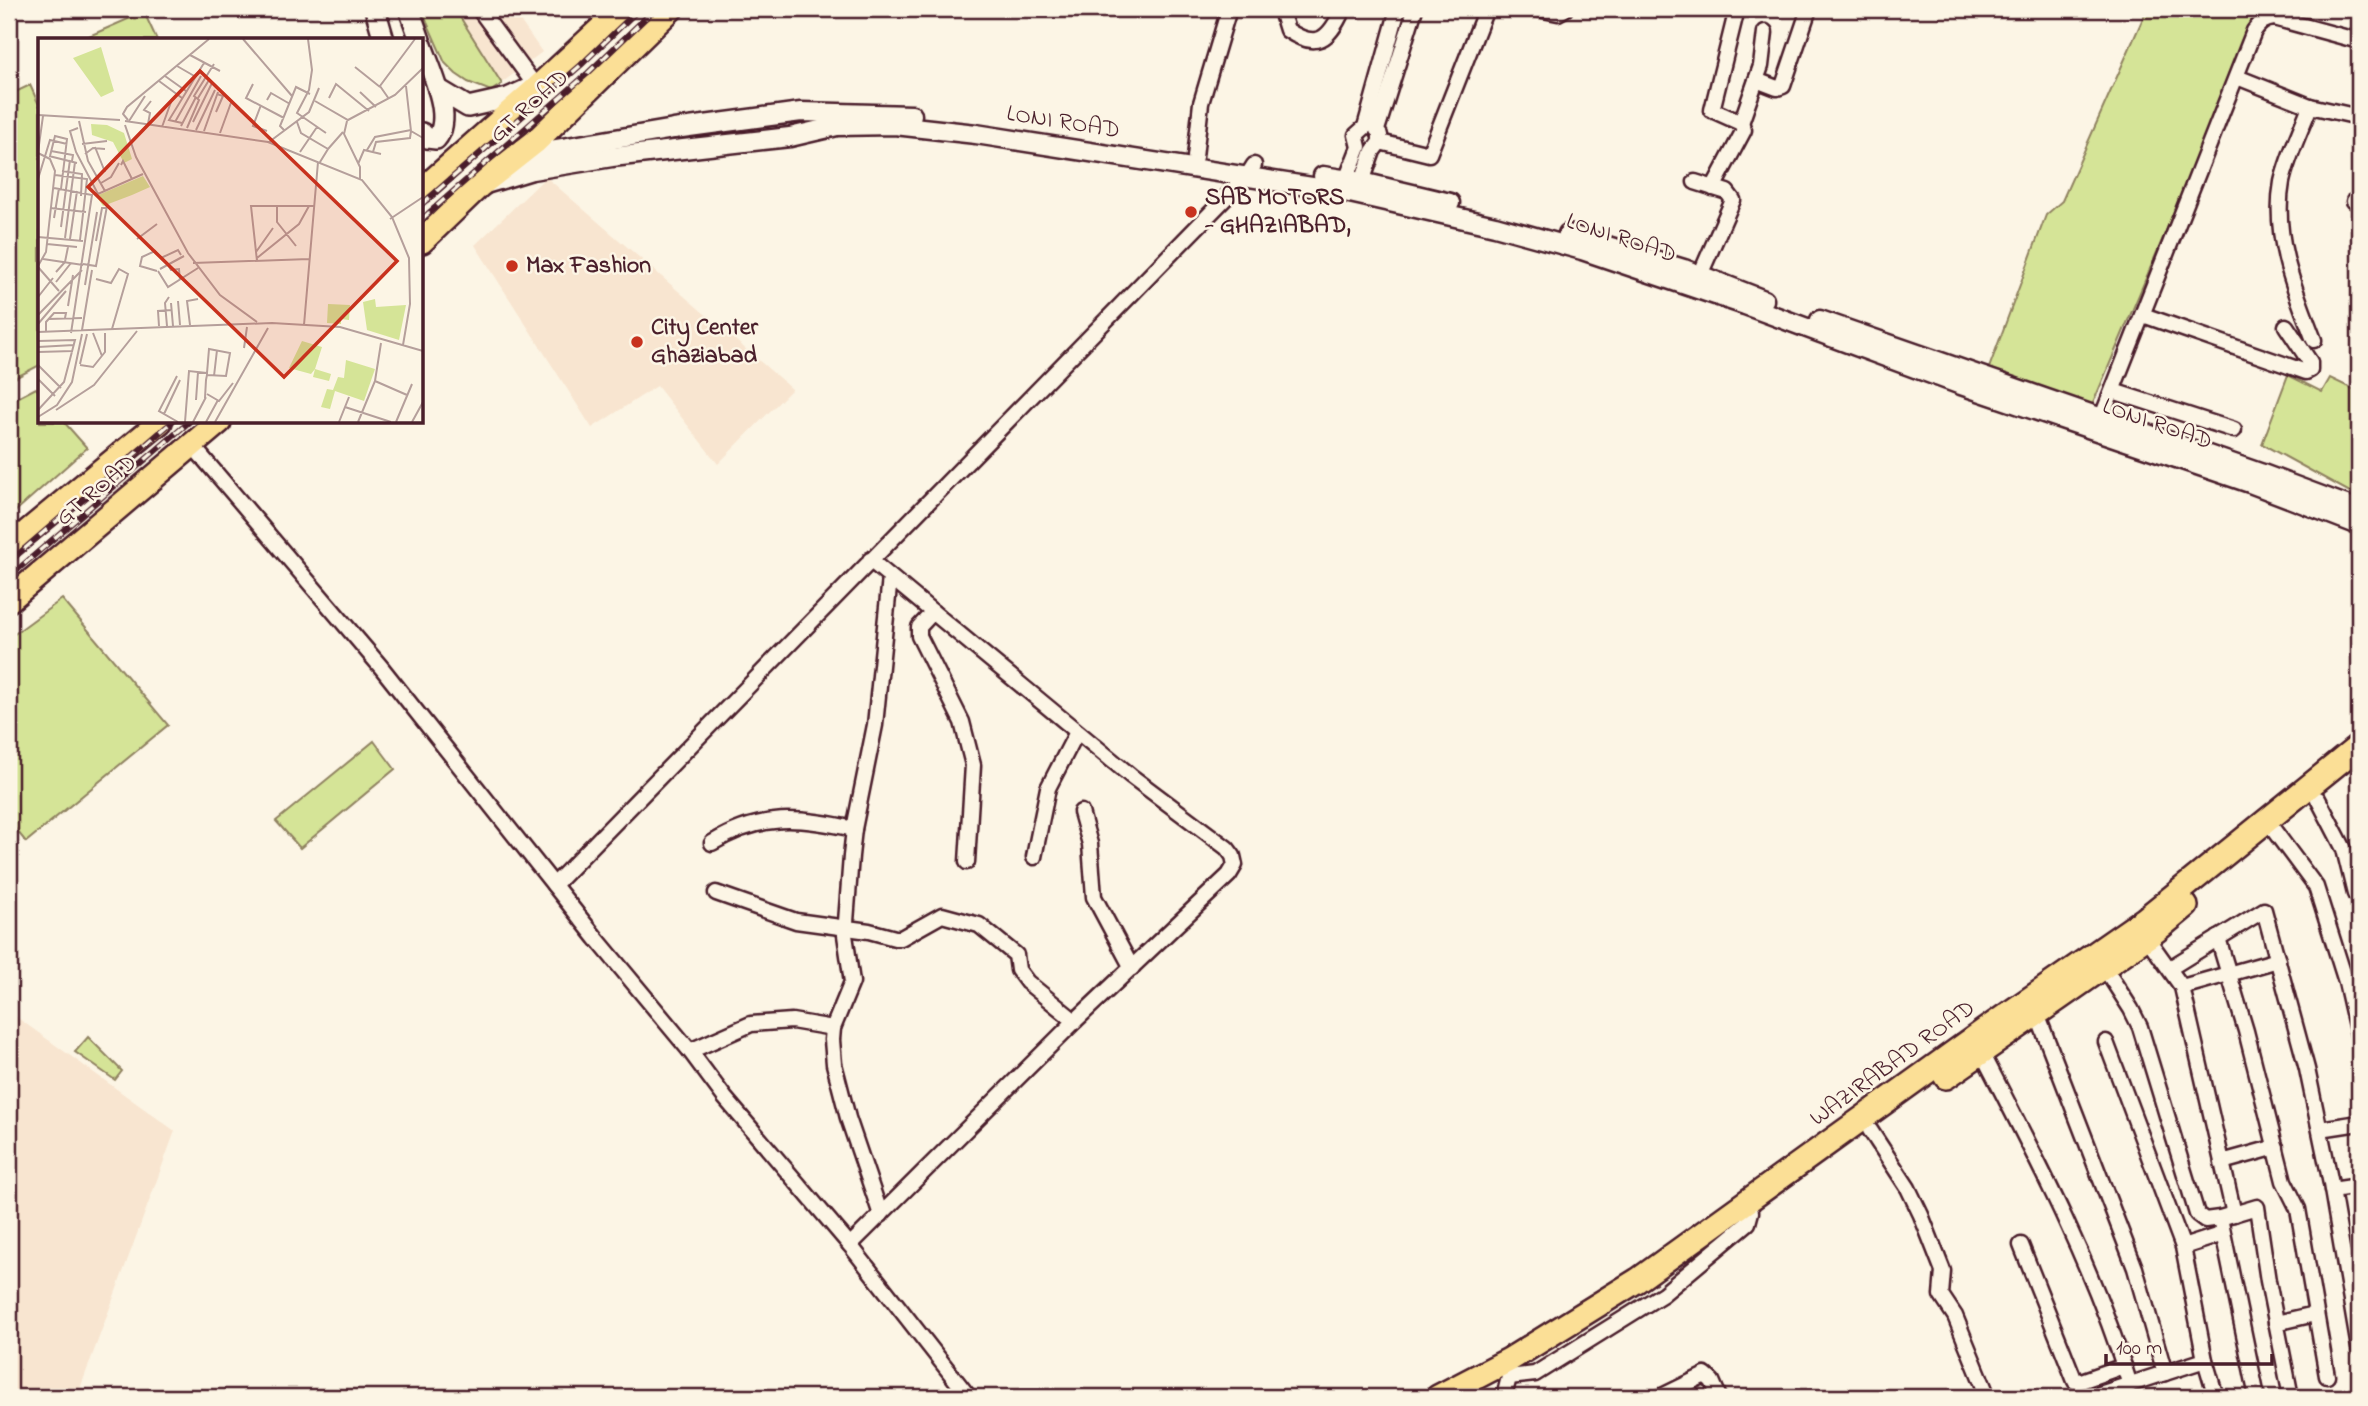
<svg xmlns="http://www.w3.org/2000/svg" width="2368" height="1406" viewBox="0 0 2368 1406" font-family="'Indie Flower',sans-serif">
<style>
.built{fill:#f8e5d0}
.green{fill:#d5e497;stroke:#908261;stroke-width:2}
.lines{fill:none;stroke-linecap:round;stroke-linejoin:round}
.minor-casing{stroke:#4a1f2b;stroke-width:19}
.tertiary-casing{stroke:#4a1f2b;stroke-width:23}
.secondary-casing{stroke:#4a1f2b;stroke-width:24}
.trunk-casing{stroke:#4a1f2b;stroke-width:28}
.minor{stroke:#fcf5e5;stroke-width:14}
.tertiary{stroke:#fcf5e5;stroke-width:18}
.secondary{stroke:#fcf5e5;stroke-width:19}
.trunk{stroke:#fbdf96;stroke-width:23}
.rail-casing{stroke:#4a1f2b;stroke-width:6}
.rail{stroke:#fcf5e5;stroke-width:3.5;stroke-dasharray:10;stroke-linecap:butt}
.poi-dot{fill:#c8321e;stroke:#fcf5e5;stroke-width:2.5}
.labels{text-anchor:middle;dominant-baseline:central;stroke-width:5;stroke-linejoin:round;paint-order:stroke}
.street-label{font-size:24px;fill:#4a1f2b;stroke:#fcf5e5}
.poi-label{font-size:24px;font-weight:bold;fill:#4a1f2b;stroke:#fcf5e5;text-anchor:start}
.inset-road{fill:none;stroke:#b59f9b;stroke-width:2}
.view{fill:#c8321e;fill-opacity:0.15;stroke:#c8321e;stroke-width:3.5}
.inset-edge{fill:none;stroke:#4a1f2b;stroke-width:3.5}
</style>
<rect width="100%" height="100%" fill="#fcf5e5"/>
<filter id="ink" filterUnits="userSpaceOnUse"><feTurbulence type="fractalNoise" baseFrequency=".0143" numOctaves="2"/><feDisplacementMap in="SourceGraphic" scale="14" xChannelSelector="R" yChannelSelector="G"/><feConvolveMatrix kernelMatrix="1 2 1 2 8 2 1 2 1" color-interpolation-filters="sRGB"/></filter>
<g filter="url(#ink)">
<g class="built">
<polygon points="451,9 512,9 542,52 499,85"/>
<polygon points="546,177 792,389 718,464 657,386 592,428 475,245"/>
<polygon points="15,1016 175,1131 77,1397 9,1397 9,1030"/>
</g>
<g class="green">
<polygon points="421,9 455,9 502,84 491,91 468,82 456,74 445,63"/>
<polygon points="2147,9 2260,9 2091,408 1986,376 2046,215 2062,201"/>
<polygon points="144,12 157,40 80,40"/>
<polygon points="30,85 40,107 40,365 9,381 9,95"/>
<polygon points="2288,375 2322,392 2330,378 2359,392 2359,497 2262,444"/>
<polygon points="36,388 40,393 40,422 64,422 87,448 9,517 9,402"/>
<polygon points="62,599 168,725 26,842 9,821 9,638"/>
<polygon points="374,741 395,769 300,848 276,821"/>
<polygon points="88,1037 122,1071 115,1080 75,1052"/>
</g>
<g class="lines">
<g class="minor-casing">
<g id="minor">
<polyline points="479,9 537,88"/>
<path d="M 1285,9 L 1283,17 L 1287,30 C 1317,50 1329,40 1343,9"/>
<polyline points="1538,9 1558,13 1565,9"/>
<polyline points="2237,77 2310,106 2359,117"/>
<polyline points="1756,80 1777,88 1783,86 1809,9"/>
<path d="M 2310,106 C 2301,130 2288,156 2282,182 C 2272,236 2295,291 2314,340"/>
<polyline points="1741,123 1761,66 1765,32"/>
<polyline points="1377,130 1415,9"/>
<polyline points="1380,142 1429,154 1486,9"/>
<polyline points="1195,157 1201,103 1229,9"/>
<polyline points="1346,180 1359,147 1356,135 1365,127 1398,9"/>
<polyline points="1362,182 1373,151 1380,142 1380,135"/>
<polyline points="1695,182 1727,192 1733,200 1700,275"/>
<polyline points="1713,188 1744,130 1741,123 1712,110 1737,9"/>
<polyline points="2354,201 2359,201"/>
<polyline points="2143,315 2306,372 2310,370 2310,362 2286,326"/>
<polyline points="2113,391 2234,430"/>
<path d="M 2101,419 L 2254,31 C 2260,23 2264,19 2274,18 L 2359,41"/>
<polyline points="192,445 381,667 596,938 690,1051 725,1098 850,1245 969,1397"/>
<polyline points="933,612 919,627 919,636 962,722 973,765 967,862"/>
<polyline points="2318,799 2344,849 2355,894"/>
<polyline points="1081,812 1090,844 1094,897 1132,968"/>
<polyline points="2267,821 2316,887 2346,982 2358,1035"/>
<path d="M 712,843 C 761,813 800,817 854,829"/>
<polyline points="1034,857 1048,788 1077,732"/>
<polyline points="554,885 1247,176 1254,165"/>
<polyline points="716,893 796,921 869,931 895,938 901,938 942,915 979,925 1016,955 1018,970 1027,982 1075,1021"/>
<polyline points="2142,931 2182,987 2234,1214"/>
<polyline points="2218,938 2246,1031 2284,1181 2298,1209 2327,1376"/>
<polyline points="2104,967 2131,1009 2140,1027 2197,1214 2205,1220 2220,1218 2257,1207 2268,1281 2291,1397"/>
<polyline points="2170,968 2264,910 2307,1069 2331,1184 2359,1348"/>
<polyline points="2182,987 2278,960"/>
<polyline points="2037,1014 2135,1268 2165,1373"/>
<polyline points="2106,1042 2183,1247 2205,1360 2216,1397"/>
<polyline points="690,1051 751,1024 792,1021 833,1028"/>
<path d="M 1982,1053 C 2038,1161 2094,1268 2130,1385"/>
<polyline points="2320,1129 2359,1123"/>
<polyline points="1870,1130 1908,1188 1921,1215 1943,1271 1941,1295 1955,1316 1988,1397"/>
<polyline points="2222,1162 2276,1147"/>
<polyline points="2332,1190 2359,1186"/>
<polyline points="881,1215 848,1118 834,1064 832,1040 833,1028 852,982 845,935 851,856 854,829 875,725 890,577"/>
<polyline points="2220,1218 2257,1397"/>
<polyline points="850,1245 1075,1021 1229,875 1235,865 1233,856 1227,848 1131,776 870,560"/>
<polyline points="2021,1245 2075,1381 2081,1381 2124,1366"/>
<polyline points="2183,1247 2223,1234"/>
<polyline points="2276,1323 2315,1314"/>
<polyline points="1509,1377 1535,1374 1663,1294 1748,1223 1751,1212"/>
<polyline points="2100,1394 2205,1360"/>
<polyline points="1504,1397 1509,1377"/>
<polyline points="1660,1397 1705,1375 1712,1381 1719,1397"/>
</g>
</g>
<g class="tertiary-casing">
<g id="tertiary">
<polyline points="520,155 674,129 801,112 912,115"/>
<polyline points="1323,176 1362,182 1450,203"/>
<polyline points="489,183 532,170 612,157 790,137 837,126 895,125 976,134 1350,193 1495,226 1582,250 1745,305 1961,385 2250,483 2359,525"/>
<polyline points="1568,234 1684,269 1764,300"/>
<polyline points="1820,320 2260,473 2359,510"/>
</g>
</g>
<g class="secondary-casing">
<g id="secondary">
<polyline points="375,9 384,40"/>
<polyline points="409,9 420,40"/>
<path d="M 422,45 C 430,69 455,117 436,139 L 427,138 L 422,133"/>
<polyline points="438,89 468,107 508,98 530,88"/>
</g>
</g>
<g class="trunk-casing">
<g id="trunk">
<polyline points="422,190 537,88 622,9"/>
<polyline points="422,241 479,186 535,142 671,9"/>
<polyline points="9,547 160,422"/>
<polyline points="9,600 219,422"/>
<polyline points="1946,1077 2157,930 2186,906"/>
<polyline points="1438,1397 1509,1360 1638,1280 1985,1030 2145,919 2359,746"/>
</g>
</g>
<use href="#minor" class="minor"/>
<use href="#tertiary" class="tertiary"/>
<use href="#secondary" class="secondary"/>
<use href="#trunk" class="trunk"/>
<g class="rail-casing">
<g id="rail">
<polyline points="422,204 581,65 639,9"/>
<polyline points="422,219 588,73 655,9"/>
<polyline points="9,562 172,422"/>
<polyline points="9,577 189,422"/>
</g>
</g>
<use href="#rail" class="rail"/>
</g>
</g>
<g class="poi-dot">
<circle cx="1191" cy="212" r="7"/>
<circle cx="512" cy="266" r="7"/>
<circle cx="637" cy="342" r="7"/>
</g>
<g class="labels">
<g class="street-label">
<text transform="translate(530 107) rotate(-42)">GT ROAD</text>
<text transform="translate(1063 123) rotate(9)">LONI ROAD</text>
<text transform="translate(1621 239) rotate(18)">LONI ROAD</text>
<text transform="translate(2157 425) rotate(19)">LONI ROAD</text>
<text transform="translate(97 491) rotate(-40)">GT ROAD</text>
<text transform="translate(1893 1064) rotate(-36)">WAZIRABAD ROAD</text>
</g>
<g class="poi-label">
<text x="1205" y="198">SAB MOTORS<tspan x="1205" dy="28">- GHAZIABAD,</tspan></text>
<text x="526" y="266">Max Fashion</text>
<text x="651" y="328">City Center<tspan x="651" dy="28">Ghaziabad</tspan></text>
</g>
</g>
<g transform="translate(38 38)">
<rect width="385" height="385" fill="#fcf5e5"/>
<path d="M 63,9 L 76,53 L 63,59 L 35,20 ZM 53,86 L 69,87 L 86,95 L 94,121 L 86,125 L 75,104 L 54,97 ZM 105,138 L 112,149 L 94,157 L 65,168 L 58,158 ZM 337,261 L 338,269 L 368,267 L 361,302 L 329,292 L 325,264 ZM 290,266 L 312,267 L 311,282 L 303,281 L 303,286 L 289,285 ZM 264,303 L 284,309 L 277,331 L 293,336 L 291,343 L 275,339 L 277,331 L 273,336 L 251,330 ZM 308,322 L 337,331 L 326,363 L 297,353 L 292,371 L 283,369 L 289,351 L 295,352 L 300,339 L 306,340 Z" fill="#d5e497"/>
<path class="inset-road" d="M 205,1 L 254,58M 270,1 L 274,32 L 271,52 L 259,75 L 288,95M 152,17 L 182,33M 139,28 L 158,39M 317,29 L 342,49M 127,38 L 148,53M 121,43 L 144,60M 215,46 L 208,60 L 246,80M 368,48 L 373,93 L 385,100M 322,54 L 338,69M 160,60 L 171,42M 291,60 L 298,46 L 331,73M 351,61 L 342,48 L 377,1M 229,62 L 233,55 L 252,66M 277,63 L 310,82 L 357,57 L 385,30M 223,67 L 215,88 L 229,93M 178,74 L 185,58 L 179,56M 0,77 L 82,82M 90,82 L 85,76 L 89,69 L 171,1M 41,83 L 50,123 L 67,153M 87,83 L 230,104 L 324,142 L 354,179 L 371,220 L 372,266 L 365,307M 91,83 L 107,58M 309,83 L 306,96 L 322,129 L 322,141M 137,84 L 163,38M 155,84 L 174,45M 259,84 L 263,95 L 290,111 L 282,124M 144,85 L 131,82 L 166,25M 110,86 L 112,75 L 106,72 L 113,63M 87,87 L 98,119 L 150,215 L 182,257 L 219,284M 143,88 L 158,59M 124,89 L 133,64M 40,90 L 32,93 L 38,114 L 60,156 L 105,136M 149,90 L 161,62 L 156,58 L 176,26M 158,92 L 177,52M 166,93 L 180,54M 247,93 L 242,88 L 258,49 L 272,56M 182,95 L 194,62M 231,104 L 271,74 L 281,50M 44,106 L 69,103M 57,109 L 67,134M 290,111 L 305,94M 329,112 L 337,99 L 373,92M 13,113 L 35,117 L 34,123M 0,114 L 5,78M 262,114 L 279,89M 335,114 L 338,104 L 372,100 L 373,93M 0,115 L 12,121 L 17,133 L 8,214 L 0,228M 47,116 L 55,110 L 67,111M 11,118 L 39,125M 12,118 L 17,98 L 29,101 L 23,151M 320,126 L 326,112 L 343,116M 83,127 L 85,123 L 94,141M 24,133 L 44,136 L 43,158M 17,137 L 49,141 L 42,202M 0,141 L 12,102 L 29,106M 63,145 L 73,139 L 81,125M 16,150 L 54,157 L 33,295M 28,151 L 32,122M 239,168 L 239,184 L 258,208M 12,170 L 48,174M 16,180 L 21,150M 352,181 L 385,159M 23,189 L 28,151M 0,199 L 45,203M 27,200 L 37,124M 32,201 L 39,153M 99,201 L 119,186M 58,203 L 64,170 L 68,170M 9,206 L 39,209M 218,214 L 235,190M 219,220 L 261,186 L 271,168M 5,221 L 45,227M 219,223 L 213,168 L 276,168M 155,225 L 271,221M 45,226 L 58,228 L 69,168M 130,227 L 133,232 L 141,231 L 142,242M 0,229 L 21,253M 122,231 L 146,218M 119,233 L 102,228 L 104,219 L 117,213 L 123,220 L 140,212 L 143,217M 120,233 L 130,249 L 160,230M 18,234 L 27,224 L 30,209M 58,241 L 73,245 L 81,231 L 90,236 L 74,291M 18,244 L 33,225M 47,247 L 59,174M 0,259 L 15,240M 140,263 L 142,287M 133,265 L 135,288M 30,268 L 35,237M 0,277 L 44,232M 11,281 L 44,280M 0,286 L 28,253M 152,287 L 149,263 L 160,261M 266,287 L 280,124M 121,288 L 120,273 L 134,272M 129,288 L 127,265 L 131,259M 44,292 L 54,232M 0,294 L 234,285 L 302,289 L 385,313M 8,294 L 8,284 L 16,275 L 28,275 L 27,280M 55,295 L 64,318M 0,303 L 37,302 L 26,344 L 0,372M 0,309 L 36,307M 206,310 L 209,289M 0,314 L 35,313M 42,326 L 49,296M 0,327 L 23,350M 42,327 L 55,329 L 67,314 L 67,295M 139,338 L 121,373 L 140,384M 176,338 L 179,312M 0,341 L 17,358M 337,343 L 369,357M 169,356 L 181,363 L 195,345M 167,360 L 168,342 L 169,337 L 169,335 L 171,311 L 192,315 L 188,338 L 169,337M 158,362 L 160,334M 307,369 L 353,384M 18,372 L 56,347 L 99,293M 126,376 L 142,342M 0,379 L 19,367 L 34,344 L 44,296M 147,384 L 151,333 L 169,335M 155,384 L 168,359M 168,384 L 180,362M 177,384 L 230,290M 301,384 L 311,359M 320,384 L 337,343 L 343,305M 358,384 L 374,346M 374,384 L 385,364"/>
<path class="view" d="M 162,33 L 359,223 L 246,339 L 50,149 Z"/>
<rect width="385" height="385" class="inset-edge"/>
</g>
<rect width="2368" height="1406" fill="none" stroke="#fcf5e5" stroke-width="35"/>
<rect x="18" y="18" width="2333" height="1371" fill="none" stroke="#4a1f2b" stroke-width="2.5" filter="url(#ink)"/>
<path d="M2106 1354v10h166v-10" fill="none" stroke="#4a1f2b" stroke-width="3.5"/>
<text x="2116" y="1354" font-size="21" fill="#4a1f2b" stroke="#fcf5e5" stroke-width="5" paint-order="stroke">100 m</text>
</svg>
